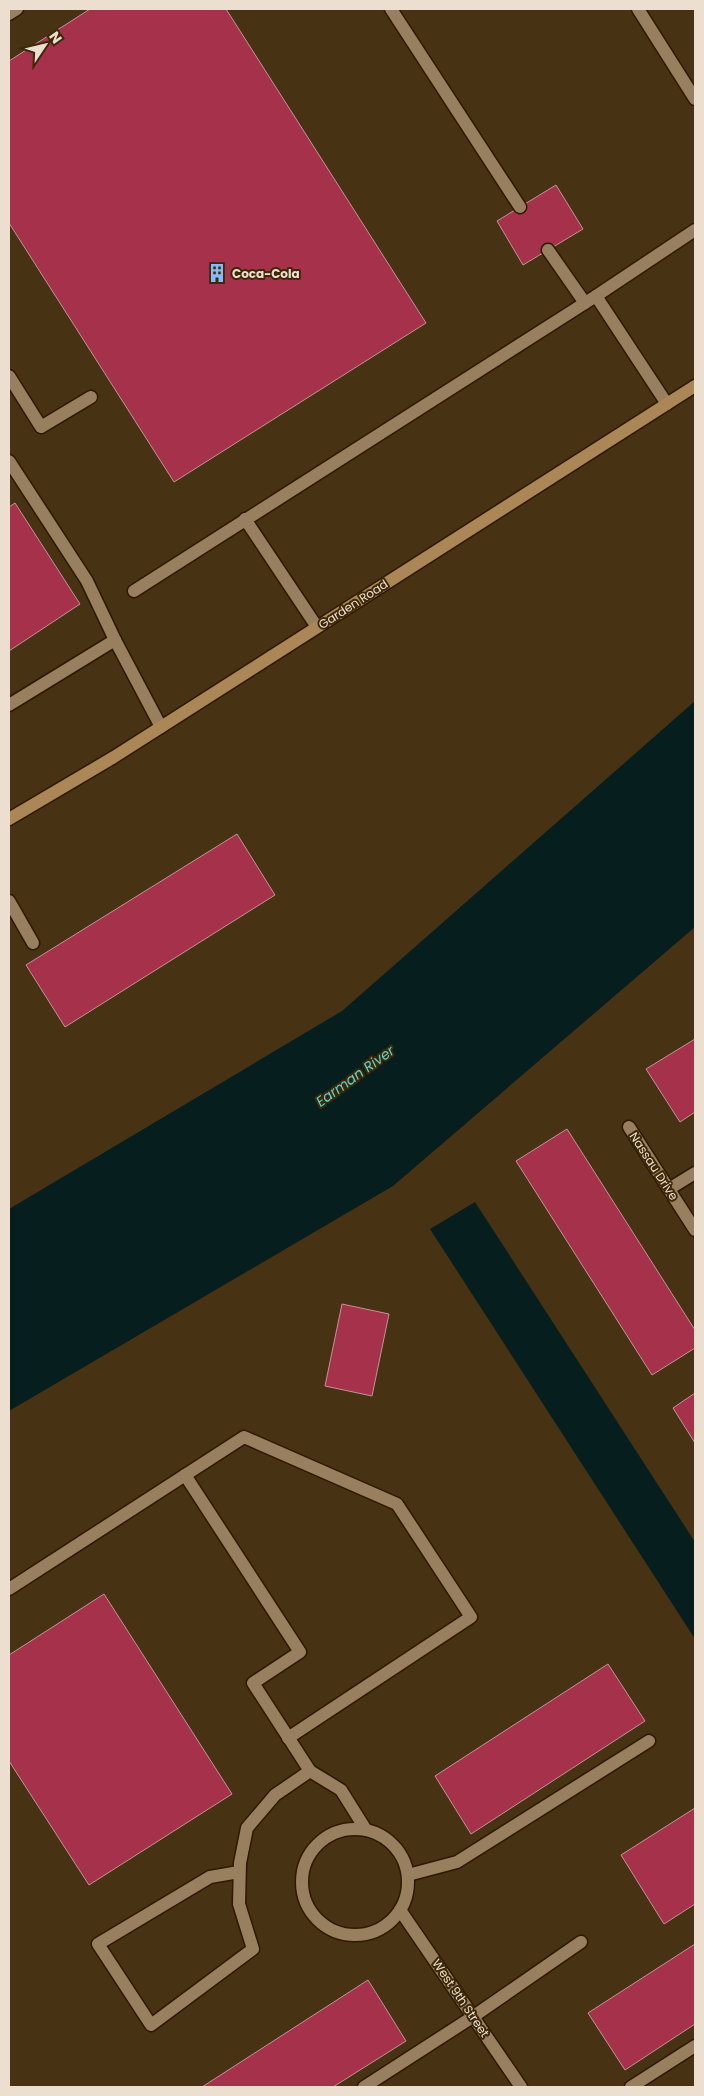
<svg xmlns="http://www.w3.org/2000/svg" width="704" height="2096" viewBox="0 0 704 2096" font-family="Poppins,sans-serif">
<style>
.water{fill:#061f1e}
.building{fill:#a6314a;stroke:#c19498}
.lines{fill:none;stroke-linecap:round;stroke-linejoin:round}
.lane-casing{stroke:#2d1900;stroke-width:15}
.street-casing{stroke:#2d1900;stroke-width:15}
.secondary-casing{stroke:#2d1900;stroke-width:15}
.lane{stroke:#987f5f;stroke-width:12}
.street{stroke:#987f5f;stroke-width:12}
.secondary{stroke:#ab8757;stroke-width:12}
.labels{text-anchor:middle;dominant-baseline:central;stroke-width:4;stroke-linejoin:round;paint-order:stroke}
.poi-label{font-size:12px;font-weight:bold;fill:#eddfcf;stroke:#3d2808;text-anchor:start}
.street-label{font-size:12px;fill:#eddfcf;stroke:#3d2808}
.water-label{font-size:14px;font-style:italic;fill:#59d6d2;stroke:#3d2808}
</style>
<rect width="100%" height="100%" fill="#483214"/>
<g class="water">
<polygon points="695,701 695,927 393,1186 9,1411 9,1209 342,1011"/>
<polygon points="475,1202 695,1542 695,1639 430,1229"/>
</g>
<g class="building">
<polygon points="90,9 226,9 426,323 174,482 9,223 9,61"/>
<polygon points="556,185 583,229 523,265 497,221"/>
<polygon points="15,503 80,604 9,651 9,507"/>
<polygon points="237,834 275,895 65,1027 26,965"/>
<polygon points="695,1039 695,1112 680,1122 646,1069"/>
<polygon points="567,1129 695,1330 695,1348 652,1375 516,1161"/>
<polygon points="342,1304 389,1314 372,1396 325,1386"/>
<polygon points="695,1393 695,1443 673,1408"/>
<polygon points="104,1594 232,1794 89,1885 9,1761 9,1655"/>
<polygon points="608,1664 645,1721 471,1834 435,1776"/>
<polygon points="695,1808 695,1904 664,1924 621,1855"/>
<polygon points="695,1944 695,2024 625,2070 588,2013"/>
<polygon points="368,1980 406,2041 333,2087 202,2087"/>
</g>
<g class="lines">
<g class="lane-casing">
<g id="lane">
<polyline points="391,9 520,207"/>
<polyline points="638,9 695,99"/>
<polyline points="9,14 17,9"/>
<polyline points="548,250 585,303"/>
<polyline points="9,376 41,427 91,397"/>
<polyline points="667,404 596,296 695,230"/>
<polyline points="9,461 87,581 115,640 161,727"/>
<polyline points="245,519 317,627"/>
<polyline points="134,591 596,296"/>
<polyline points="9,705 115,640"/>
<polyline points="9,901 33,943"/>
<polyline points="185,1475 300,1652 253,1683 310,1771 341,1790 366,1830"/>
<polyline points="9,1589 244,1437 397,1504 471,1617 288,1738"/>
<polyline points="239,1872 210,1877 98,1944 151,2025 253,1949 239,1904 240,1863 247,1828 275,1795 310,1771"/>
<polyline points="408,1875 457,1862 649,1741"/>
<polyline points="364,2087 474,2016 581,1942"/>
<polyline points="631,2087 695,2046"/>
</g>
</g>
<g class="street-casing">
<g id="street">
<polyline points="629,1127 695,1230"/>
<polyline points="669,1189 695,1173"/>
<circle cx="355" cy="1882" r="53"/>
<polyline points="400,1910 521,2087"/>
</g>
</g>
<g class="secondary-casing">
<polyline id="secondary" points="9,819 114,757 695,386"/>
</g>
<use href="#lane" class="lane"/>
<use href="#street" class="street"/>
<use href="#secondary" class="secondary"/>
</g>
<defs>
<g id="building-bare" transform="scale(1.5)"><path d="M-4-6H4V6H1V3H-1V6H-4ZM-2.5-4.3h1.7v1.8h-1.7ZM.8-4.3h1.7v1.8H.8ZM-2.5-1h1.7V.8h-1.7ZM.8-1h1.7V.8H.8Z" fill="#84bcfb" stroke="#3d2808" stroke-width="2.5" paint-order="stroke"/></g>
</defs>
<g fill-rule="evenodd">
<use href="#building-bare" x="217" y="273"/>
</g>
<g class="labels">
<g class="poi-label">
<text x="232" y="273">Coca-Cola</text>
</g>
<g class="street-label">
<text transform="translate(353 604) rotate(-33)">Garden Road</text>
<text transform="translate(654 1166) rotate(57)">Nassau Drive</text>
<text transform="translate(461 1998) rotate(56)">West 9th Street</text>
</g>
<g class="water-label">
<text transform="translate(355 1076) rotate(-36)">Earman River</text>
</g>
</g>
<rect width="704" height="2096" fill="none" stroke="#eddfcf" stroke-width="20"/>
<g transform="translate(45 45) rotate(55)" stroke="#3d2808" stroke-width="4" paint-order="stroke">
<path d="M0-4L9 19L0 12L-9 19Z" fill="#eddfcf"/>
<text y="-8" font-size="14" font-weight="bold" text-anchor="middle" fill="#eddfcf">N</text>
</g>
</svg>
